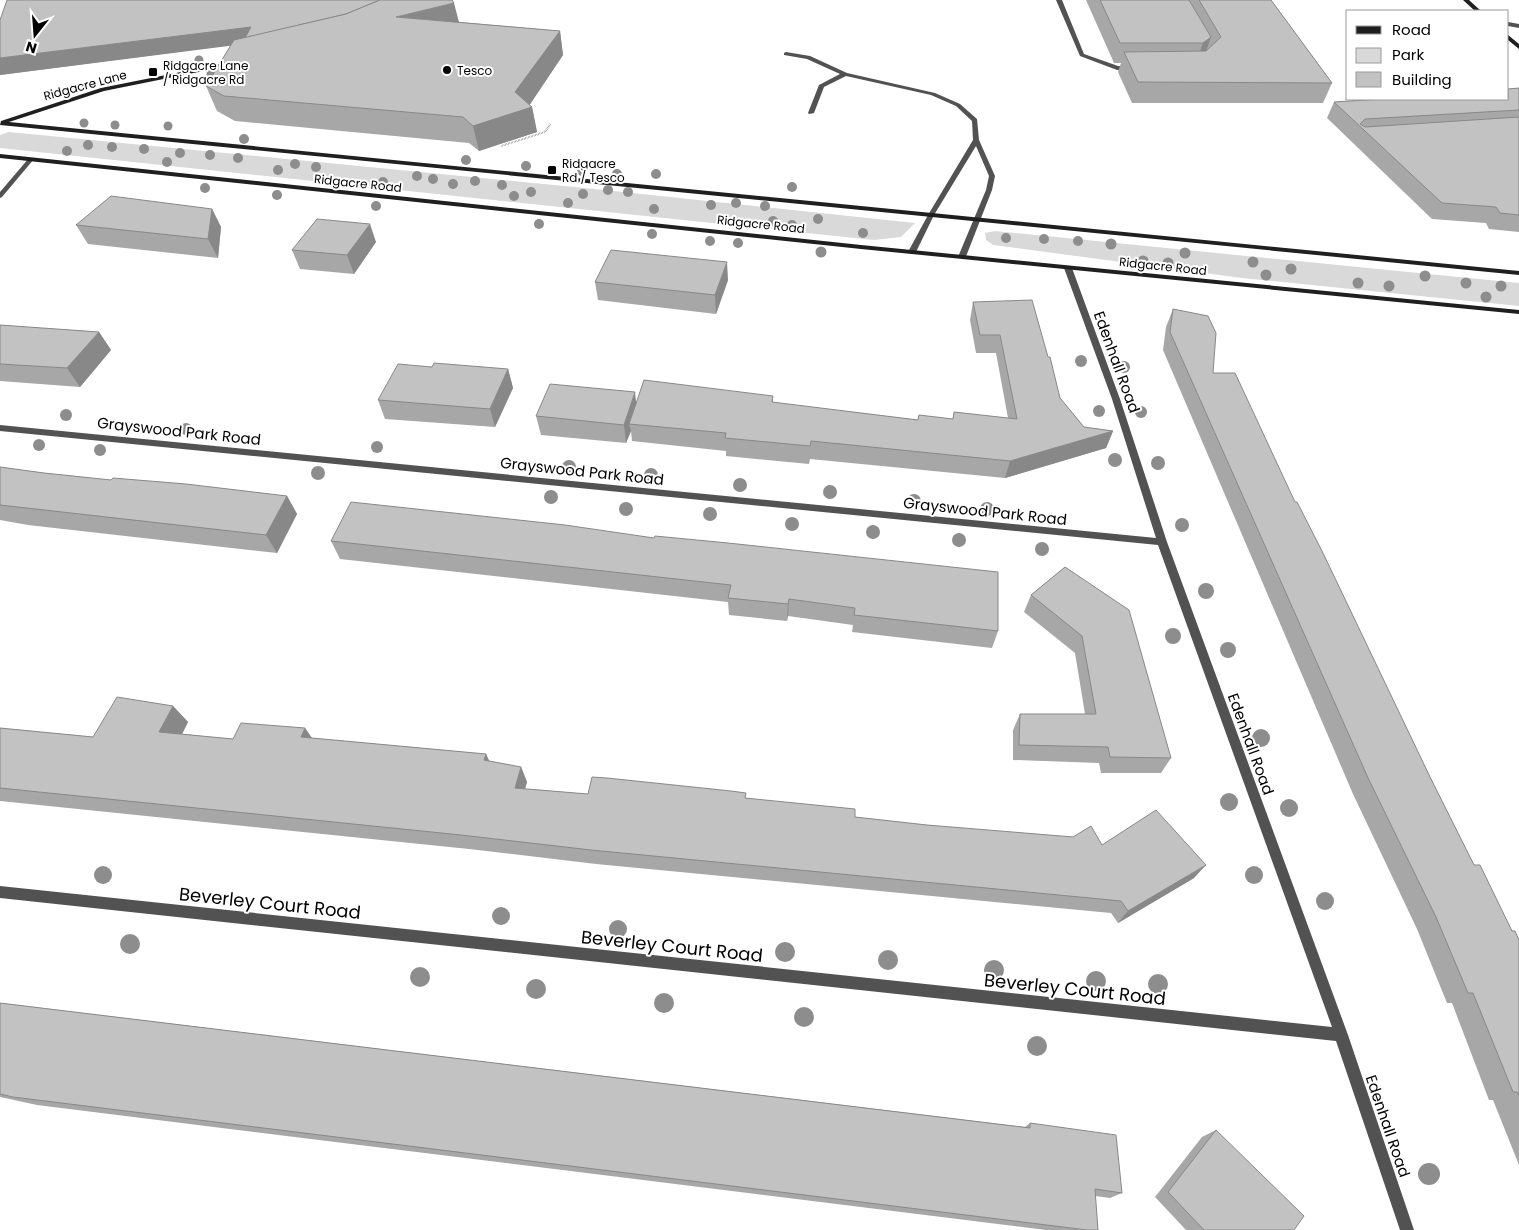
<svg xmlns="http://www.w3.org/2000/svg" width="1519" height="1230" viewBox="0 0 1519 1230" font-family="Poppins,sans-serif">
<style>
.green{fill:#d9d9d9}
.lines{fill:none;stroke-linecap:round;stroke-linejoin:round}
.path{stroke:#747474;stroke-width:2;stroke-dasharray:0.5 1;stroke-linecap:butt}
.lane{fill:#525252;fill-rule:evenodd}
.street{fill:#525252;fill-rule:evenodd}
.secondary{fill:#1f1f1f;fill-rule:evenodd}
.tree{fill:#8d8d8d}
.wall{fill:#a7a7a7}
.shaded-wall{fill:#888}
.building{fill:#c2c2c2;stroke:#888}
.poi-dot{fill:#000;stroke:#fff;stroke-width:2}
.labels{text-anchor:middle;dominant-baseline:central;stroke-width:4;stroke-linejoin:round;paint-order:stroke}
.far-poi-label{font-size:12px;fill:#000;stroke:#fff;text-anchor:start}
.far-street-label{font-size:12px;fill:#000;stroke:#fff}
.street-label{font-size:15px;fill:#000;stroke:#fff}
.near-street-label{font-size:18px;fill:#000;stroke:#fff}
</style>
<rect width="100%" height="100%" fill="#fff"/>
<g class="green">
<polygon points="9,132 585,188 915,223 901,237 874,240 0,148 0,135"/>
<polygon points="995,231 1519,283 1519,306 1242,278 993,245 986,240 985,233"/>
</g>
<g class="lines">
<polyline class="path" points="501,146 545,132 551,123"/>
<g class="lane">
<polygon points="1508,22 1519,24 1519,28 1508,26"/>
<polygon points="786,52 810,56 847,73 935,93 960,104 977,119 979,140 995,176 992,190 965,259 958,257 986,190 989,176 976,146 934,215 916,252 912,254 908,252 928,215 973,140 972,121 956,106 931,95 846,76 824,87 814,113 809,114 808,113 819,85 840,74 807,59 784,55 784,53"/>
<polygon points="29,158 34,159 2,197 0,198 0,192"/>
</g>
<g class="street">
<polygon points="1056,0 1062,0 1084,54 1118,66 1135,67 1135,69 1117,70 1080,56"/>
<polygon points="1065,266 1072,268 1120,399 1167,542 1348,1035 1414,1230 1400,1230 1336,1041 0,898 0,886 1332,1027 1158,545 0,431 0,425 1156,538 1112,399 1064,268"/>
</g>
<g class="secondary">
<polygon points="1463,0 1469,0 1481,11 1475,11"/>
<polygon points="1508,35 1519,44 1519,49 1508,40"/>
<polygon points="231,62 234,64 233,65 104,91 9,122 1519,271 1519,275 0,125 1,121 101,88"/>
<polygon points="0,154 861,245 1519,310 1519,314 861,249 0,158"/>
</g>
</g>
<g class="tree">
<circle cx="199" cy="60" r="4.5"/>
<circle cx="211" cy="74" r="4.5"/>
<circle cx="84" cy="123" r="4.5"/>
<circle cx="115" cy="125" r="4.5"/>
<circle cx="168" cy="126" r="4.5"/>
<circle cx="244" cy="139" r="5"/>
<circle cx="88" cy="145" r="5"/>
<circle cx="112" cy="147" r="5"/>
<circle cx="144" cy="149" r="5"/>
<circle cx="67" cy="151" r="5"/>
<circle cx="180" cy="153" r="5"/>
<circle cx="210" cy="155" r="5"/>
<circle cx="238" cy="158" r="5"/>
<circle cx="466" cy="160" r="5"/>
<circle cx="167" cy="162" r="5"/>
<circle cx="295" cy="164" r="5"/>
<circle cx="526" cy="166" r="5"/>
<circle cx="316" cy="167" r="5"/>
<circle cx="278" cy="170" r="5"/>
<circle cx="582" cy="171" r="5"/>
<circle cx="617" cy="174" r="5"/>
<circle cx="656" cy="174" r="5"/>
<circle cx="417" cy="176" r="5"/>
<circle cx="433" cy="179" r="5"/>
<circle cx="475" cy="181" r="5"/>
<circle cx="383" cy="182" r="5"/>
<circle cx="453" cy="184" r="5"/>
<circle cx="502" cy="185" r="5"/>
<circle cx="792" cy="187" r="5"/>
<circle cx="205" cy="188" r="5"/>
<circle cx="608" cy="190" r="5"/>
<circle cx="531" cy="192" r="5"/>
<circle cx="628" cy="192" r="5"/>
<circle cx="583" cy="194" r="5"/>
<circle cx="277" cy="195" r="5"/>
<circle cx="514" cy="196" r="5"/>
<circle cx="568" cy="203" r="5"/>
<circle cx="736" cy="203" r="5"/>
<circle cx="711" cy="205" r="5"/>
<circle cx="376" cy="206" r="5"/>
<circle cx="765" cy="206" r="5"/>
<circle cx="654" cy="209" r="5"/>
<circle cx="818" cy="219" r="5"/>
<circle cx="773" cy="221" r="5"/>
<circle cx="539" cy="224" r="5"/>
<circle cx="792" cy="225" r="5"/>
<circle cx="863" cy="233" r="5"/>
<circle cx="652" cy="234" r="5"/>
<circle cx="1006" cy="238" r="5"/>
<circle cx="1044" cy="239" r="5"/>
<circle cx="710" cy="241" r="5"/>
<circle cx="1078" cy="241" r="5"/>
<circle cx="738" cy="243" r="5"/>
<circle cx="1111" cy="244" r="5.5"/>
<circle cx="821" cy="252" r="5.5"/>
<circle cx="1185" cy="253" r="5.5"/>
<circle cx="1143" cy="261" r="5.5"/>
<circle cx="1253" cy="262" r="5.5"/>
<circle cx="1168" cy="263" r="5.5"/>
<circle cx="1291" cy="269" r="5.5"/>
<circle cx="1266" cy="275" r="5.5"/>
<circle cx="1425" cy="276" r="5.5"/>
<circle cx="1358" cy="283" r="5.5"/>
<circle cx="1466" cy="283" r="5.5"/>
<circle cx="1389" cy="286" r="5.5"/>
<circle cx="1501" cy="286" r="5.5"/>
<circle cx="1486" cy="297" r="5.5"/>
<circle cx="1081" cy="361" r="6"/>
<circle cx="1124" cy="367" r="6"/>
<circle cx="1099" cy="411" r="6"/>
<circle cx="1141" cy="412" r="6"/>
<circle cx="66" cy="415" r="6"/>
<circle cx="186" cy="429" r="6"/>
<circle cx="39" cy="445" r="6"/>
<circle cx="377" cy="447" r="6"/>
<circle cx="100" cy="450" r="6"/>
<circle cx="1115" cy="460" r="7"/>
<circle cx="1158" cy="463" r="7"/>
<circle cx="569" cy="467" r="7"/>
<circle cx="318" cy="473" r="7"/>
<circle cx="651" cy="475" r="7"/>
<circle cx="740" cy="485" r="7"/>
<circle cx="830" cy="492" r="7"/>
<circle cx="551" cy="497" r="7"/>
<circle cx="914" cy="501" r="7"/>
<circle cx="626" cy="509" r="7"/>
<circle cx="987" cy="509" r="7"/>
<circle cx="710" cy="514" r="7"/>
<circle cx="792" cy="524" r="7"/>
<circle cx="1182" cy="525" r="7"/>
<circle cx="873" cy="532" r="7"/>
<circle cx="959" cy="540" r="7"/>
<circle cx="1042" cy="549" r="7"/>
<circle cx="1206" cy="591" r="8"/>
<circle cx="1173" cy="636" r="8"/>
<circle cx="1228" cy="650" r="8"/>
<circle cx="1261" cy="738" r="9"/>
<circle cx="1229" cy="802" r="9"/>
<circle cx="1289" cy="808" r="9"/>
<circle cx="103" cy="875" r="9"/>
<circle cx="1254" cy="875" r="9"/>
<circle cx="1325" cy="901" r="9"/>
<circle cx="501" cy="916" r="9"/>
<circle cx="618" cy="929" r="9"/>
<circle cx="130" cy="944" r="10"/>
<circle cx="785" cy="952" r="10"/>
<circle cx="888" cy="960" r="10"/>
<circle cx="994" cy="970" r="10"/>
<circle cx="420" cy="977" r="10"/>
<circle cx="1096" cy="981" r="10"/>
<circle cx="1158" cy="984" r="10"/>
<circle cx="536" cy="989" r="10"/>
<circle cx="664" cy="1003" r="10"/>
<circle cx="804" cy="1017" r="10"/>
<circle cx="1037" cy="1046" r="10"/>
<circle cx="1429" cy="1174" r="11"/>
</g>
<g class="wall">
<polygon points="1086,0 1271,0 1332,83 1323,103 1132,103 1118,72 1121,63 1114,63"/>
<polygon points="0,20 459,22 560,31 563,55 529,105 532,107 537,132 479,151 469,143 235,121 217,111 206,86 231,45 0,75"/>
<polygon points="1519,88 1519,232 1489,229 1486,223 1432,219 1327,118 1334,102"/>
<polygon points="212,209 221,227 218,258 88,244 76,225"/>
<polygon points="376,242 354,274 300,269 292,250"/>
<polygon points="728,280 716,314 598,300 595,282"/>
<polygon points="973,302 1060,398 1084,427 1113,431 1106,448 1005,478 810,459 809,464 726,456 726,451 632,441 631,431 626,443 541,435 536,416 636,403 773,396 773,403 918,420 953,419 954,412 1008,418 996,353 976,353 970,320"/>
<polygon points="1173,309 1295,502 1431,779 1474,865 1512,931 1519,940 1519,1165 1493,1100 1489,1100 1452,1003 1447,1003 1417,929 1353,794 1163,350 1166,327"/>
<polygon points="0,325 99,332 111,350 80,387 0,381"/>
<polygon points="432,367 508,369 513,388 495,427 385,419 378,400"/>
<polygon points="0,467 44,473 111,480 287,496 297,514 277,553 28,525 0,520"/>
<polygon points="565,525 998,631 992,648 852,632 853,625 788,616 787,621 729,615 728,602 340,559 331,541"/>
<polygon points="1065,567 1171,758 1161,773 1101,773 1099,763 1013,760 1013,730 1020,714 1085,714 1075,653 1024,612 1031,595"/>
<polygon points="173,706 188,722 182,734 233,739 305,728 312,738 486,754 489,761 521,767 527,782 525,789 588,794 746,798 855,817 1102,845 1194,878 1118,923 1111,913 596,864 469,849 0,801 0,728 93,737"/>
<polygon points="0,1003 1025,1127 1030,1123 1122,1193 1110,1198 1095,1196 1098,1230 1046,1230 37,1105 0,1097"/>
<polygon points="1216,1130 1294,1230 1186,1230 1155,1197 1202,1137"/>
</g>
<g class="shaded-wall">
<polygon points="454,3 460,26 396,17"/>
<polygon points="251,27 244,44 0,75 0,58"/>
<polygon points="560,31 563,55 527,109 532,107 537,132 479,151 473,126 515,92"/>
<polygon points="1211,37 1204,57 1196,63 1203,43"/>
<polygon points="212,209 221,227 218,258 208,239"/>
<polygon points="370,224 376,242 354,274 347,255"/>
<polygon points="727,262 728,280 716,314 715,295"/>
<polygon points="99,332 111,350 80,387 67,368"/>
<polygon points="508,369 513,388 495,427 490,409"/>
<polygon points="635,392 637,411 629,424 631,431 626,443 624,425"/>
<polygon points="1113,431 1106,448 1005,478 1010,461"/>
<polygon points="287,496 297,514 277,553 266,535"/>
<polygon points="789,599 788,616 787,621 788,604"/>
<polygon points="173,706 188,722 175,748 159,732"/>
<polygon points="305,728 316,744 301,737"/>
<polygon points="486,754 493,769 484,760"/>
<polygon points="521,767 527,782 521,802 515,788"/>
<polygon points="1206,865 1194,878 1118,923 1128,911"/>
</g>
<g class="building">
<polygon points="7,0 380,0 346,14 245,38 251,27 0,58 0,20"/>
<polygon points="380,0 452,0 454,3 396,17 560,31 515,92 532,107 473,126 463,117 224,96 206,86 234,40 346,14"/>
<polygon points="1100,0 1189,0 1211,37 1203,43 1120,43"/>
<polygon points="1199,0 1271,0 1332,83 1138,82 1124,52 1206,51 1221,37"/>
<polygon points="1519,88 1519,110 1365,119 1360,124 1365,127 1519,117 1519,215 1500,213 1496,207 1442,203 1334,102 1382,99 1508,99 1508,89"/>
<polygon points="111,196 212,209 208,239 76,225"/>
<polygon points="317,219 370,224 347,255 292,250"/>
<polygon points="611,250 727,262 715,295 595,282"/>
<polygon points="1032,300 1048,357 1050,357 1060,398 1084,427 1113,431 1010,461 811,441 810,446 725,438 726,433 629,424 644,380 773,396 772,402 918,420 919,415 953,419 954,412 1017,419 1000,335 980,335 973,302"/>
<polygon points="1173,309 1208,316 1216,333 1213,373 1235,373 1295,502 1297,502 1322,551 1431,779 1474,865 1480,865 1512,931 1515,931 1519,940 1519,1096 1517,1092 1513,1092 1473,993 1468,993 1436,917 1369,780 1170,332"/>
<polygon points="0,325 99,332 67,368 0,364"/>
<polygon points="434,363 508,369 490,409 378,400 398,364 432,367"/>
<polygon points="550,384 635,392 624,425 536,416"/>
<polygon points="0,467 44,473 111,480 113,478 186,484 287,496 266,535 0,505"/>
<polygon points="351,502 565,525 654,538 655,536 728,543 998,572 998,631 854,615 855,608 789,599 788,604 728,598 731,585 331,541"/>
<polygon points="1065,567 1129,610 1171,758 1110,757 1108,747 1019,745 1020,714 1096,714 1082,636 1031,595"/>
<polygon points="117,697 173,706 159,732 233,739 241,723 305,728 301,737 486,754 484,760 521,767 515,788 588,794 592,777 607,778 731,791 746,793 745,798 855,809 855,817 927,825 1073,837 1091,826 1102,845 1156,810 1206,865 1128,911 1121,901 591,850 461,835 0,788 0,728 93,737"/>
<polygon points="0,1003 1030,1128 1030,1123 1116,1135 1122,1193 1095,1189 1098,1230 1087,1230 13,1097 0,1094"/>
<polygon points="1216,1130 1304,1216 1294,1230 1204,1230 1168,1192"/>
</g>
<g class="poi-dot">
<circle cx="447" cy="70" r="5"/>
<rect x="148" y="67" width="10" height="10" rx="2.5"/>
<rect x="547" y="165" width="10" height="10" rx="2.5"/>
</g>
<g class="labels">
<g class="far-poi-label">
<text x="163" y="65">Ridgacre Lane<tspan x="163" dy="14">/ Ridgacre Rd</tspan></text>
<text x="457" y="70">Tesco</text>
<text x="562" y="163">Ridgacre<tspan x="562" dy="14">Rd / Tesco</tspan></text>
</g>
<g class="far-street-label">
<text transform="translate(85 85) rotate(-15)">Ridgacre Lane</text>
<text transform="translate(358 183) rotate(6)">Ridgacre Road</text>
<text transform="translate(761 224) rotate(6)">Ridgacre Road</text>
<text transform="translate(1163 266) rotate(6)">Ridgacre Road</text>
</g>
<g class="street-label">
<text transform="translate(1117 362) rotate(70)">Edenhall Road</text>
<text transform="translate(179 431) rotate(6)">Grayswood Park Road</text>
<text transform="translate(582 471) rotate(6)">Grayswood Park Road</text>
<text transform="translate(985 511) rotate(6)">Grayswood Park Road</text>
<text transform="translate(1251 744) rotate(70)">Edenhall Road</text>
<text transform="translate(1388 1126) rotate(71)">Edenhall Road</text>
</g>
<g class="near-street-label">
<text transform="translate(270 903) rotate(6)">Beverley Court Road</text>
<text transform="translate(672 946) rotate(6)">Beverley Court Road</text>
<text transform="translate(1075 989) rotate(6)">Beverley Court Road</text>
</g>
</g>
<rect x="1346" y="10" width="162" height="90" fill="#ffffff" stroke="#999999"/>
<rect x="1356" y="26" width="25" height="8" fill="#1f1f1f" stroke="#999999"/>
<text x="1392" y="35" font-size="15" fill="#000000">Road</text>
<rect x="1356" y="48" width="25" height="15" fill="#d9d9d9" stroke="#999999"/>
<text x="1392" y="60" font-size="15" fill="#000000">Park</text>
<rect x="1356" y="72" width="25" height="15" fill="#c2c2c2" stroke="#999999"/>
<text x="1392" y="85" font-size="15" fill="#000000">Building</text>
<g transform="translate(35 35) rotate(197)" stroke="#ffffff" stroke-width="4" paint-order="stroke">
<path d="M0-4L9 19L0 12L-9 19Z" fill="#000000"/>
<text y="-8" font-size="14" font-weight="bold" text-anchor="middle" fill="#000000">N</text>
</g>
</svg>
